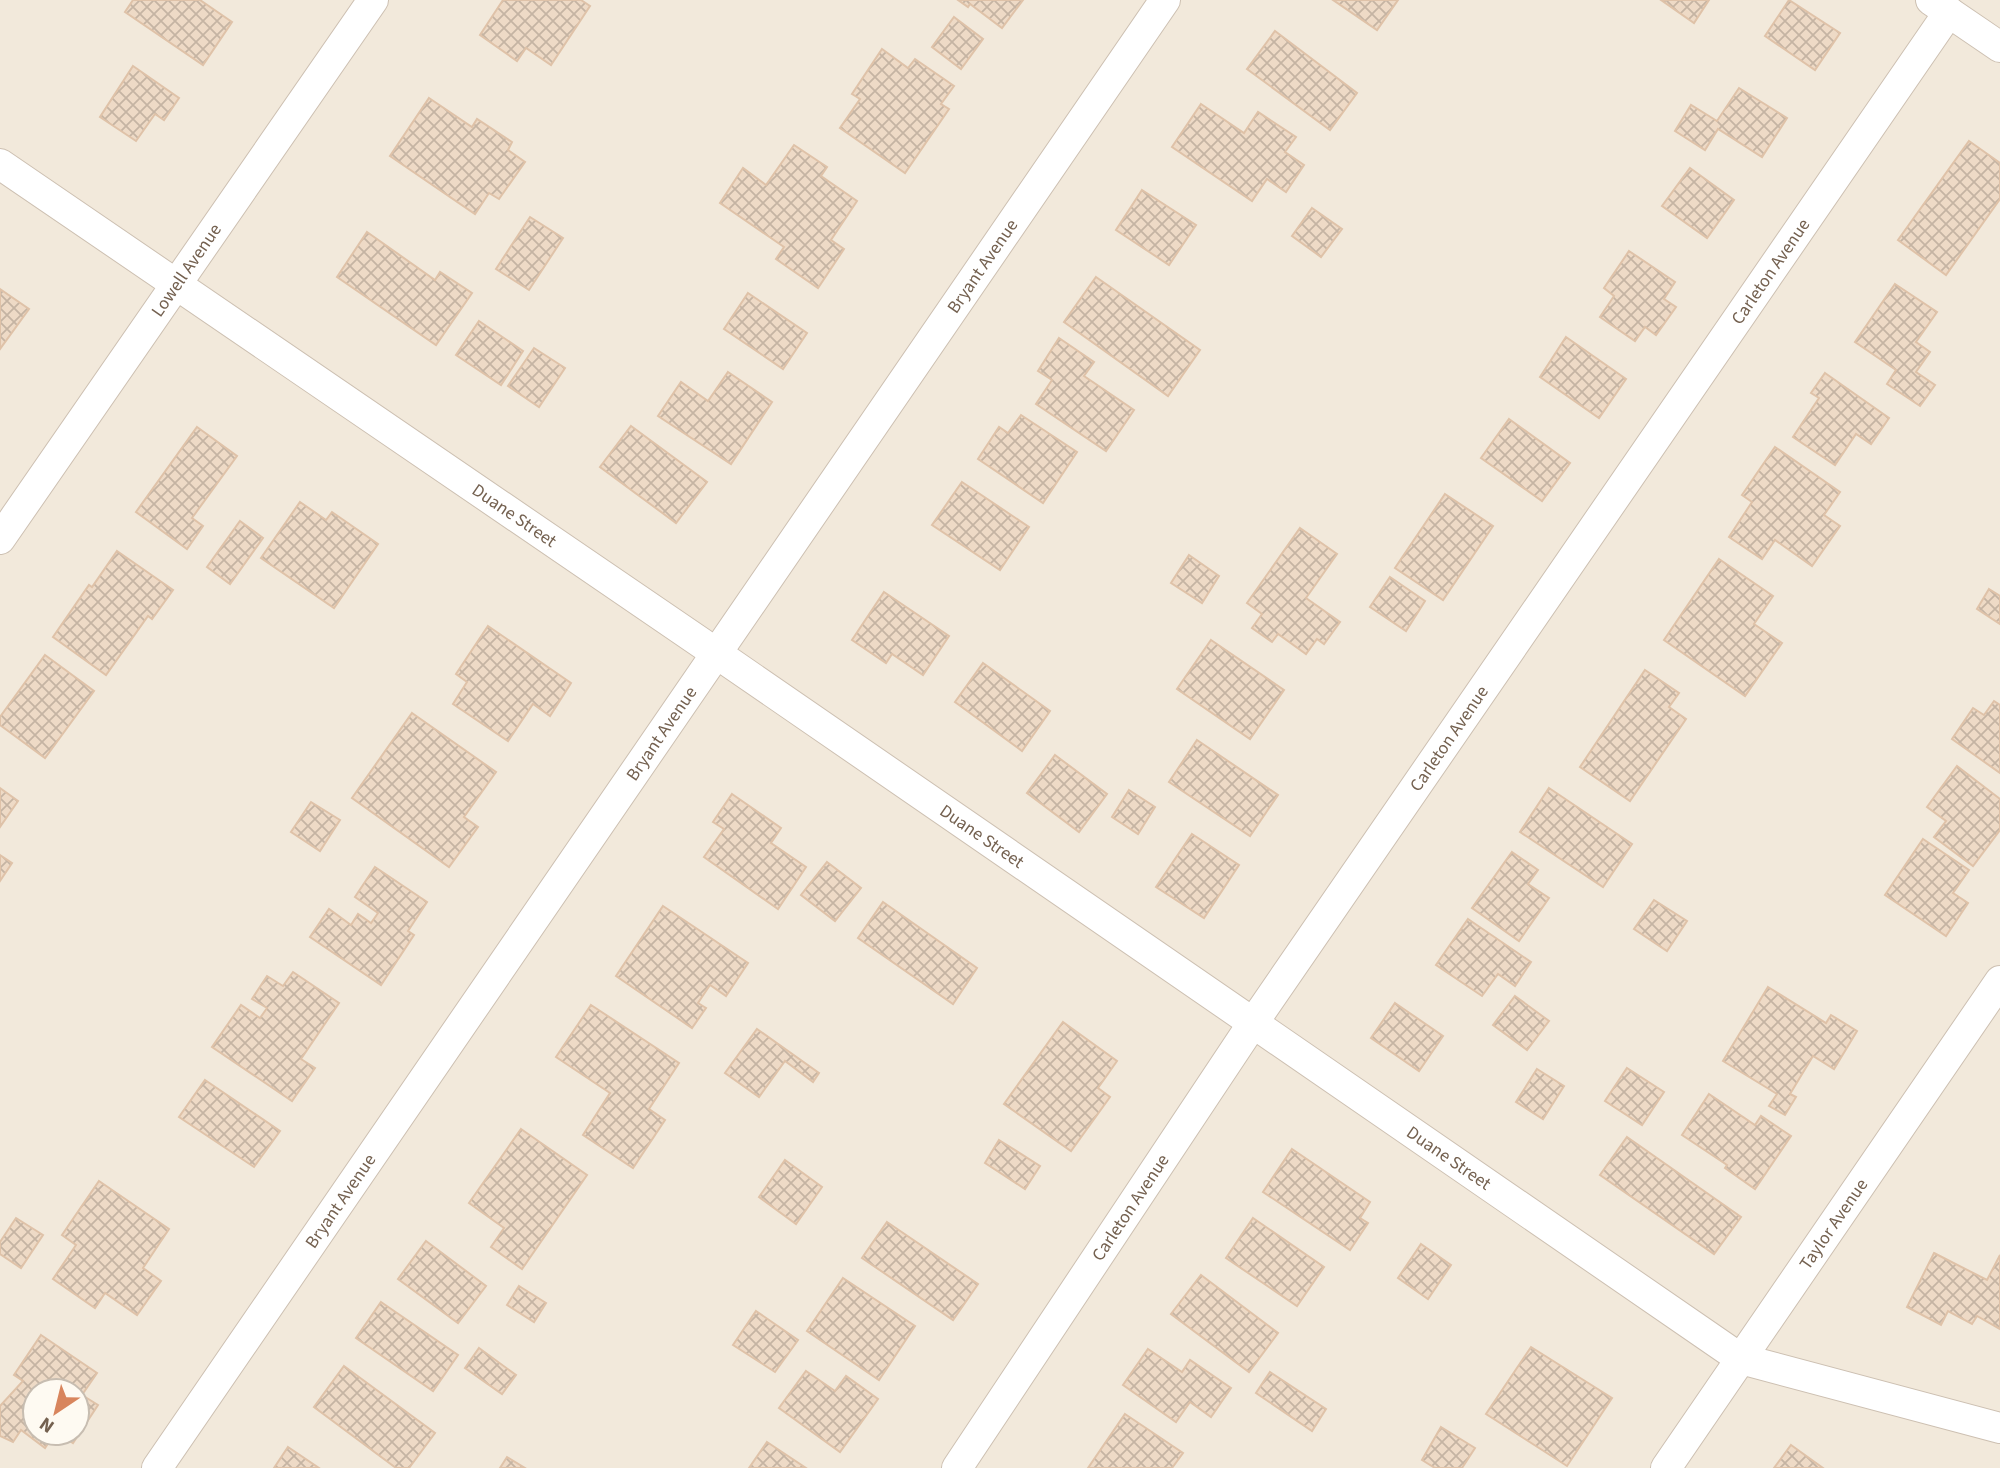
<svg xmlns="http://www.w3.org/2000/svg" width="2000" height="1468" viewBox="0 0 2000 1468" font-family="'Source Sans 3',sans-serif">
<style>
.residential{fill:#f2e9db;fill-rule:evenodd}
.building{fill:url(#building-cross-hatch);stroke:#dfc2a8;stroke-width:2}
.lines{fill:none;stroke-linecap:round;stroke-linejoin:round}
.minor-casing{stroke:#cdc0b2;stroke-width:32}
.minor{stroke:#fff;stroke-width:30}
.labels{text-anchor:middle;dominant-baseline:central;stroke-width:5;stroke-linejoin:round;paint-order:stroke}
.street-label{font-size:18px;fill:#746150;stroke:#fefaf2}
</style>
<defs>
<pattern id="building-cross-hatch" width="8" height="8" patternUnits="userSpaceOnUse" patternTransform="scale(1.75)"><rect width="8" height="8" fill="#eedac6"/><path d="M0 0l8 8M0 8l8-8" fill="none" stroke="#c5b4a3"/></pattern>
</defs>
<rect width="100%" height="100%" fill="#fbf7ec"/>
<path class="residential" d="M 0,0 L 2000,0 L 2000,1468 L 0,1468 ZM 35,1391 L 77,1391 L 77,1433 L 35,1433 Z"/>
<g class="building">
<polygon points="133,0 200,0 232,22 203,65 125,12"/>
<polygon points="503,0 581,0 590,6 551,65 526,48 517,61 480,35"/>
<polygon points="958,0 1023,0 1002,28 970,4 968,7"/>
<polygon points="1333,0 1398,0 1377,30"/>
<polygon points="1661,0 1709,0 1694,23"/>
<polygon points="1789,0 1840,33 1815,70 1765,36"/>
<polygon points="954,17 983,39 961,69 932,47"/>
<polygon points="1275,31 1357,93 1330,130 1247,69"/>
<polygon points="882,49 908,68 915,59 954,86 941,104 949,109 905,173 840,128 860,99 852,94"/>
<polygon points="133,66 179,98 164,120 155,114 136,141 100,117"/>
<polygon points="1739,88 1787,118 1762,157 1718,129 1705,150 1675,131 1691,105 1717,121"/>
<polygon points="429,98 472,127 477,119 512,142 508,150 525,162 499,199 489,193 475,214 390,156"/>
<polygon points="1201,104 1244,133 1258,112 1296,137 1285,152 1304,165 1286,192 1267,179 1252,201 1172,147"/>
<polygon points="1969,141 2000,163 2000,199 1946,275 1898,240"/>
<polygon points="794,145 827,167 821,176 857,201 831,240 844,249 818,288 776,259 784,247 720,203 743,168 766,185"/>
<polygon points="1690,168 1734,200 1707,238 1662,206"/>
<polygon points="1142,190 1196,225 1169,265 1116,230"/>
<polygon points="1312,208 1342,229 1321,257 1292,236"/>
<polygon points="530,217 563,238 529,290 496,269"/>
<polygon points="367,232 435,280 440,272 472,293 436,345 337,277"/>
<polygon points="1629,251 1675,282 1664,299 1676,307 1656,335 1645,327 1635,341 1600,317 1614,296 1604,288"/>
<polygon points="1096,277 1200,350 1168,396 1064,322"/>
<polygon points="1895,284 1937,312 1916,342 1930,352 1916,372 1935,385 1920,406 1887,384 1896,370 1855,342"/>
<polygon points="0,289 29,309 0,349"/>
<polygon points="748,293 807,333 783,369 724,329"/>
<polygon points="479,321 523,351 501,385 456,355"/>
<polygon points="1566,337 1626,379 1599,418 1540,377"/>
<polygon points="1059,338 1094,362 1084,376 1134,410 1106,451 1036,404 1052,380 1038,371"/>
<polygon points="534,348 565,368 539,407 508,386"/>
<polygon points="728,372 772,402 731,464 658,416 681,382 708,401"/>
<polygon points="1825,373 1889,418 1871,444 1856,434 1835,465 1793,437 1819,398 1811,393"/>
<polygon points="1021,415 1077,452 1043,503 978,459 999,427 1008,433"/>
<polygon points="1509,419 1570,463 1542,501 1481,458"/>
<polygon points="631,426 707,482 676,523 600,467"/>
<polygon points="197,427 237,456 192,518 203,526 187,549 136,512"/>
<polygon points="1775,447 1840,492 1824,515 1840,526 1812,566 1775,540 1762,559 1729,537 1752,502 1742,495"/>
<polygon points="962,482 1029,527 1000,570 932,525"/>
<polygon points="1445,494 1493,526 1443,600 1395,568"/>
<polygon points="300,502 326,520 332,512 378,544 334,608 261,558"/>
<polygon points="240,521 263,538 230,584 207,567"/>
<polygon points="1300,528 1337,554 1306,598 1340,622 1324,644 1317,639 1306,654 1278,634 1272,642 1252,628 1262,614 1247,603"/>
<polygon points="117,551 173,590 152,619 148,616 106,675 53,637 89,585 92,587"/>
<polygon points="1189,555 1219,576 1202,603 1171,583"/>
<polygon points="1719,559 1773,596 1754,624 1782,643 1745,696 1664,640"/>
<polygon points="1390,577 1425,601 1406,631 1370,607"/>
<polygon points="1989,589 2000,596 2000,624 1977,609"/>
<polygon points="884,592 949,636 923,675 892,654 886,663 852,640"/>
<polygon points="488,626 571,683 550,716 533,704 508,741 453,704 467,682 456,674"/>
<polygon points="1211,640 1284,690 1250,739 1177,689"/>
<polygon points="45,655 94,691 45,758 0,725 0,717"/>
<polygon points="983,663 1050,711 1022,751 955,702"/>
<polygon points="1645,670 1679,693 1669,707 1686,719 1630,801 1580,767"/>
<polygon points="1994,701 2000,705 2000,773 1952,739 1973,708 1984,715"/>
<polygon points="412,713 496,772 464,817 478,827 449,867 352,798"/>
<polygon points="1197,740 1278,795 1250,836 1169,782"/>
<polygon points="1055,755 1107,794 1079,832 1027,793"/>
<polygon points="1957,766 2000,799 2000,830 1973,866 1934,837 1946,821 1927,807"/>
<polygon points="0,788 18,801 0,827"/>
<polygon points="1549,788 1632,844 1603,887 1520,832"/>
<polygon points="1129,790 1155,807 1138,834 1112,817"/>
<polygon points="732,794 781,828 771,843 806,867 778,909 704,857 724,829 713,822"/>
<polygon points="311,802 340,820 320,851 291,832"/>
<polygon points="1192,834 1239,865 1204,918 1156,887"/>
<polygon points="1923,839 1969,870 1953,893 1968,903 1946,936 1885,895"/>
<polygon points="1512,852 1538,870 1528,884 1549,898 1519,941 1472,908"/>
<polygon points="0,855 12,863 0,881"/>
<polygon points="827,862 861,888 835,921 801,895"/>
<polygon points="375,867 427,902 408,931 414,935 381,985 310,937 329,909 351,925 358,914 371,923 378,913 355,897"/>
<polygon points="1654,900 1687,921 1667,951 1634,929"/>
<polygon points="883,902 977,968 953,1004 858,938"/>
<polygon points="663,906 748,963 726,996 710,985 698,1003 706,1008 692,1028 616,976"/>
<polygon points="1468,919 1531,962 1515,986 1498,974 1482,996 1436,965"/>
<polygon points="293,972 339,1003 301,1059 315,1068 292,1101 212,1047 241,1005 260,1018 267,1008 252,999 267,976 283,986"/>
<polygon points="1768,987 1826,1023 1831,1015 1857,1031 1834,1069 1813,1056 1790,1094 1796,1097 1785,1115 1769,1106 1777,1094 1723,1061"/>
<polygon points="1515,996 1549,1021 1527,1050 1493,1025"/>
<polygon points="1395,1003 1443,1036 1419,1071 1371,1038"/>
<polygon points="591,1005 679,1063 649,1109 665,1120 633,1168 583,1135 610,1093 556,1057"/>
<polygon points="1063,1022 1117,1061 1098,1088 1110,1097 1071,1151 1004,1104"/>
<polygon points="757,1029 819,1073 813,1082 785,1061 759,1097 725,1073"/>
<polygon points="1627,1068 1664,1092 1642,1125 1605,1101"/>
<polygon points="1537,1069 1564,1086 1543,1119 1516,1102"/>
<polygon points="205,1080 280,1131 254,1167 179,1117"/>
<polygon points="1709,1094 1755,1125 1761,1116 1791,1136 1755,1189 1725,1168 1727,1165 1682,1135"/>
<polygon points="521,1129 587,1175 522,1269 491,1247 504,1228 469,1203"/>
<polygon points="1627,1137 1741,1217 1714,1254 1600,1175"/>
<polygon points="999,1140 1040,1166 1025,1189 985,1163"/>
<polygon points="1292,1149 1370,1202 1360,1218 1368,1223 1350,1250 1263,1192"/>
<polygon points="785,1160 822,1187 796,1224 759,1197"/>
<polygon points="99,1181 169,1229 143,1268 161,1281 137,1315 105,1293 95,1308 53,1279 76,1245 62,1235"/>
<polygon points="16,1218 43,1235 21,1268 0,1254 0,1242"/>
<polygon points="1253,1218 1324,1267 1297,1306 1226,1258"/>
<polygon points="887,1222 978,1284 953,1320 862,1258"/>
<polygon points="426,1241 486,1286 458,1323 398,1279"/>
<polygon points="1421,1244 1451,1265 1428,1299 1398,1278"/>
<polygon points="1934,1253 1987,1280 2000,1255 2000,1329 1977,1316 1972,1324 1948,1311 1941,1325 1907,1307"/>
<polygon points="1201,1275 1278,1333 1249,1372 1171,1314"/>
<polygon points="843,1278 915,1326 879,1380 807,1331"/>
<polygon points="519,1286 546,1303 534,1322 507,1305"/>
<polygon points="381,1302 458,1355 433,1391 356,1338"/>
<polygon points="756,1311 798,1340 775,1372 733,1345"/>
<polygon points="41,1335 97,1373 82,1395 98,1405 73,1443 58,1433 77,1433 77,1391 35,1391 35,1433 55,1433 45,1448 21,1430 13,1442 0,1436 0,1406 23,1381 14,1375"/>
<polygon points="1531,1347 1612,1398 1567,1466 1486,1414"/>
<polygon points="479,1348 516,1375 502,1394 465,1368"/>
<polygon points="1148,1349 1182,1372 1190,1360 1231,1388 1211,1417 1190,1402 1176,1422 1123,1385"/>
<polygon points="344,1366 435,1433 409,1468 396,1468 314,1407"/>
<polygon points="806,1371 835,1391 846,1376 878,1399 840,1452 779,1408"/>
<polygon points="1270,1372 1326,1409 1312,1431 1256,1393"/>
<polygon points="1125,1414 1183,1453 1172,1468 1088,1468"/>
<polygon points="1441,1427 1475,1448 1462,1468 1435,1468 1422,1460"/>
<polygon points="767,1442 806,1468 749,1468"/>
<polygon points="1791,1445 1823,1468 1774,1468"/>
<polygon points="288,1447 319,1468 274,1468"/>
<polygon points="507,1457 525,1468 500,1468"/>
</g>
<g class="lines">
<g class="minor-casing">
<g id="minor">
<polyline points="1931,0 2000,47"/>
<path id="s1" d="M 0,164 L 716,653 L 1741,1359 L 2000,1428"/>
<path id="s2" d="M 0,539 L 373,0"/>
<path id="s3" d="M 157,1468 L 1165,0"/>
<path id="s4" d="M 957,1468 L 1253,1023 L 1949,12"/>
<path id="s5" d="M 1666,1468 L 2000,981"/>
</g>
</g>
<use href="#minor" class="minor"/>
</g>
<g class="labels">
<g class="street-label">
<text stroke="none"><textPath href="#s3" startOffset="1458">Bryant Avenue</textPath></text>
<text stroke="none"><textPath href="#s2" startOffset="327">Lowell Avenue</textPath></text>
<text stroke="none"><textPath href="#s4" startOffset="1447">Carleton Avenue</textPath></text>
<text stroke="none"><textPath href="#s1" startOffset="623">Duane Street</textPath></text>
<text stroke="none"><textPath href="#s3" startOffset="891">Bryant Avenue</textPath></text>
<text stroke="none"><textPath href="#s4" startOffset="880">Carleton Avenue</textPath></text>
<text stroke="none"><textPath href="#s1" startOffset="1190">Duane Street</textPath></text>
<text stroke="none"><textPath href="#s1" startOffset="1757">Duane Street</textPath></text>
<text stroke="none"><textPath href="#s3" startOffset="324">Bryant Avenue</textPath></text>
<text stroke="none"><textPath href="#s4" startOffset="313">Carleton Avenue</textPath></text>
<text stroke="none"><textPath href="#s5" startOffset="296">Taylor Avenue</textPath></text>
</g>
</g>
<g transform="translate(56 1412) rotate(215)"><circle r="33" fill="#fefaf2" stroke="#c7bdb1" stroke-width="2"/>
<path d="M0-5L12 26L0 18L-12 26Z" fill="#d8855d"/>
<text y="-10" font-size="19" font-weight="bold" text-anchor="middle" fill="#746150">N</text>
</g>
</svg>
